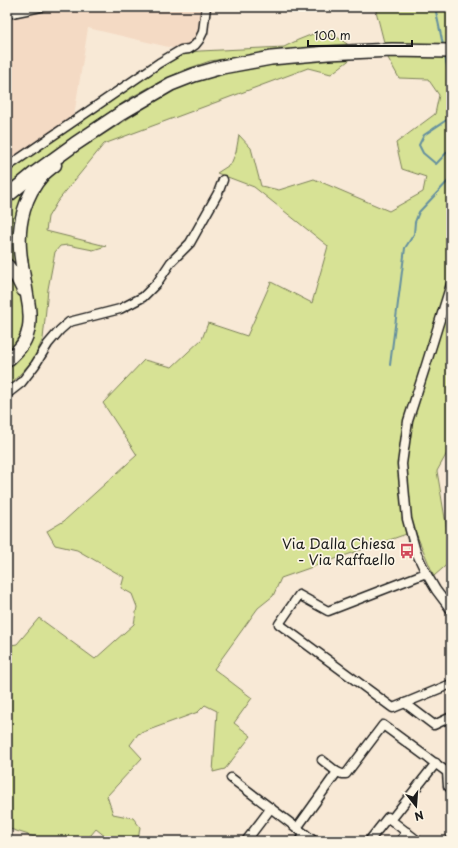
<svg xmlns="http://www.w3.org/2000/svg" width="458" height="848" viewBox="0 0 458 848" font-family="'Playpen Sans',sans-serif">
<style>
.built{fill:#f4dac4}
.green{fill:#d7e295;stroke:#7a7f58}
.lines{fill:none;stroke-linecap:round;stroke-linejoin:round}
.stream{stroke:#65909f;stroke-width:2}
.street-casing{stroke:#1c1c1c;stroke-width:11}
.secondary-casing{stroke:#1c1c1c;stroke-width:15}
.primary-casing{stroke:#1c1c1c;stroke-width:16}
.street{stroke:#fcf5e5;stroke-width:8}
.secondary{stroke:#fcf5e5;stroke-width:12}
.primary{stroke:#fcf5e5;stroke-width:13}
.labels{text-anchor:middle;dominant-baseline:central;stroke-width:3.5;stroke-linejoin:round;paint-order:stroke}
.poi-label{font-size:14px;fill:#1c1c1c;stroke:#fcf5e5;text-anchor:end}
</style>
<rect width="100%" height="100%" fill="#f8e9d6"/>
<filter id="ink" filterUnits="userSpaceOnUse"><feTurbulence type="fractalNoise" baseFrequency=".025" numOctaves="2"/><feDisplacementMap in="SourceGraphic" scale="8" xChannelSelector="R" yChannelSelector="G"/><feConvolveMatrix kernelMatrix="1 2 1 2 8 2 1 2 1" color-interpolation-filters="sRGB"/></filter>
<g filter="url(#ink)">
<polygon class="built" points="7,7 206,7 199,40 181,50 88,28 73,122 7,167"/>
<g class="green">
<polygon points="375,7 451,7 451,446 437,471 447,530 451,531 451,561 434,576 415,531 281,578 273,596 258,608 214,669 252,698 234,723 251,736 225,769 213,772 217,711 205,705 198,712 138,734 130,745 142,758 107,796 113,814 133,818 140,827 138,841 111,841 96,829 86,841 47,841 7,828 7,649 11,645 17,644 39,618 95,659 134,624 137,607 132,594 121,588 124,577 77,550 55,545 47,531 64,521 137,455 103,403 144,360 172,367 202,339 208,323 247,336 271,282 312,303 328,246 254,187 217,173 231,164 236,152 239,135 251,148 261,186 279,190 314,179 389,211 423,192 426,177 402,169 396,143 435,114 439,95 428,79 399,78 388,58"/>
<polygon points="324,32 337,37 350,46 271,52 210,61 184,70 148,88 130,98 63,144 7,187 7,171 173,58 184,53 200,51 284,47 298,40 313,34"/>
<polygon points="352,58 331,74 308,68 104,144 57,202 48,217 46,231 106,246 93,250 68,245 60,246 55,252 48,289 43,339 33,360 10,385 7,383 7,368 18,360 26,348 32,332 36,315 33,295 26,264 23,247 29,208 46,176 65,159 120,124 159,98 181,86 198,79 221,74 277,64"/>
<polygon points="25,190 26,191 20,274 7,261 7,204"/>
<path d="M 7,269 C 10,273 13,277 16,282 C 24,296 26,316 21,331 C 18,340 12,346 7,353 Z"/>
</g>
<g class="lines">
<g class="stream">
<polyline points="435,7 443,45"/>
<polyline points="445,56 451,84"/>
<polyline points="451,117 424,135 419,145 423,153 436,164 451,148"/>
<polyline points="390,365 405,248 414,234 415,222 419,212 451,178"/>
</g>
<g class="street-casing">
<g id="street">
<polyline points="7,14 41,7"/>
<polyline points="7,167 159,63 181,50 189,49 195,45 199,40 203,32 206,7"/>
<polyline points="451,284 426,365 408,421 402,464 407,519 416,552 426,573 436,590 451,610"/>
<polyline points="7,394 21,383 35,365 48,344 60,330 69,322 120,309 143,297 157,283 171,262 190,243 218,193 223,180"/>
<polyline points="426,573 328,611 299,595 279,624 393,708 451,684"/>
<polyline points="405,703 434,725 451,717"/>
<polyline points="322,760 337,772"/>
<polyline points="231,778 314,841"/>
<polyline points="297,828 337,772 342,774 346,774 383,725 447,772 448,786 451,789"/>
<polyline points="246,841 271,808"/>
<polyline points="300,841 305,834"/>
<polyline points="369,841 388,817 391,820"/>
<polyline points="400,841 407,832"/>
<polyline points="418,841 391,820 436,763"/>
<polyline points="449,841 451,839"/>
</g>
</g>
<g class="secondary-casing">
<g id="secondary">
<polyline points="7,265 17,278 23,290"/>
<path d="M 7,361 C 14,354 21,349 25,340 C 32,326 30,309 27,295 C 25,280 21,264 20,249 C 18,223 25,195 43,175 C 47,171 51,168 55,165"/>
</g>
</g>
<g class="primary-casing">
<polyline id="primary" points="7,196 35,173 75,144 123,112 171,84 194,75 222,67 271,58 328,53 392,50 451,51"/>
</g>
<use href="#street" class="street"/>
<use href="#secondary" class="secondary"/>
<use href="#primary" class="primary"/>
</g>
</g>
<defs>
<g id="bus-bare" transform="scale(1.2)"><path d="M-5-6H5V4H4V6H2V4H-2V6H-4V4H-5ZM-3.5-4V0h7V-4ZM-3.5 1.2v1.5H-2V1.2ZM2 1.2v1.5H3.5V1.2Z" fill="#d1495b" stroke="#fcf5e5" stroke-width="2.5" paint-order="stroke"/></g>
</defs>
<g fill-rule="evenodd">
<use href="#bus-bare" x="407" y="551"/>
</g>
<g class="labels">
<g class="poi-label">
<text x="395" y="543">Via Dalla Chiesa<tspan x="395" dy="16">- Via Raffaello</tspan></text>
</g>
</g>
<rect width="458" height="848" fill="none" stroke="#fcf5e5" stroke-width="24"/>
<rect x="12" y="12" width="434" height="824" fill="none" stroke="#1c1c1c" stroke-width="1.5" filter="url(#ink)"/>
<g transform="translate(416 806) rotate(163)" stroke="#fcf5e5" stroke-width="3" paint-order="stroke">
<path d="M0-3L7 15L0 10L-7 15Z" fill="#1c1c1c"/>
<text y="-6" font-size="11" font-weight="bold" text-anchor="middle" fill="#1c1c1c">N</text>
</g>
<path d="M308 40v6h104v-6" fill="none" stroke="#1c1c1c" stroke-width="2"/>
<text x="314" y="40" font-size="12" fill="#1c1c1c" stroke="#fcf5e5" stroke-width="3" paint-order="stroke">100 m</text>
</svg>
